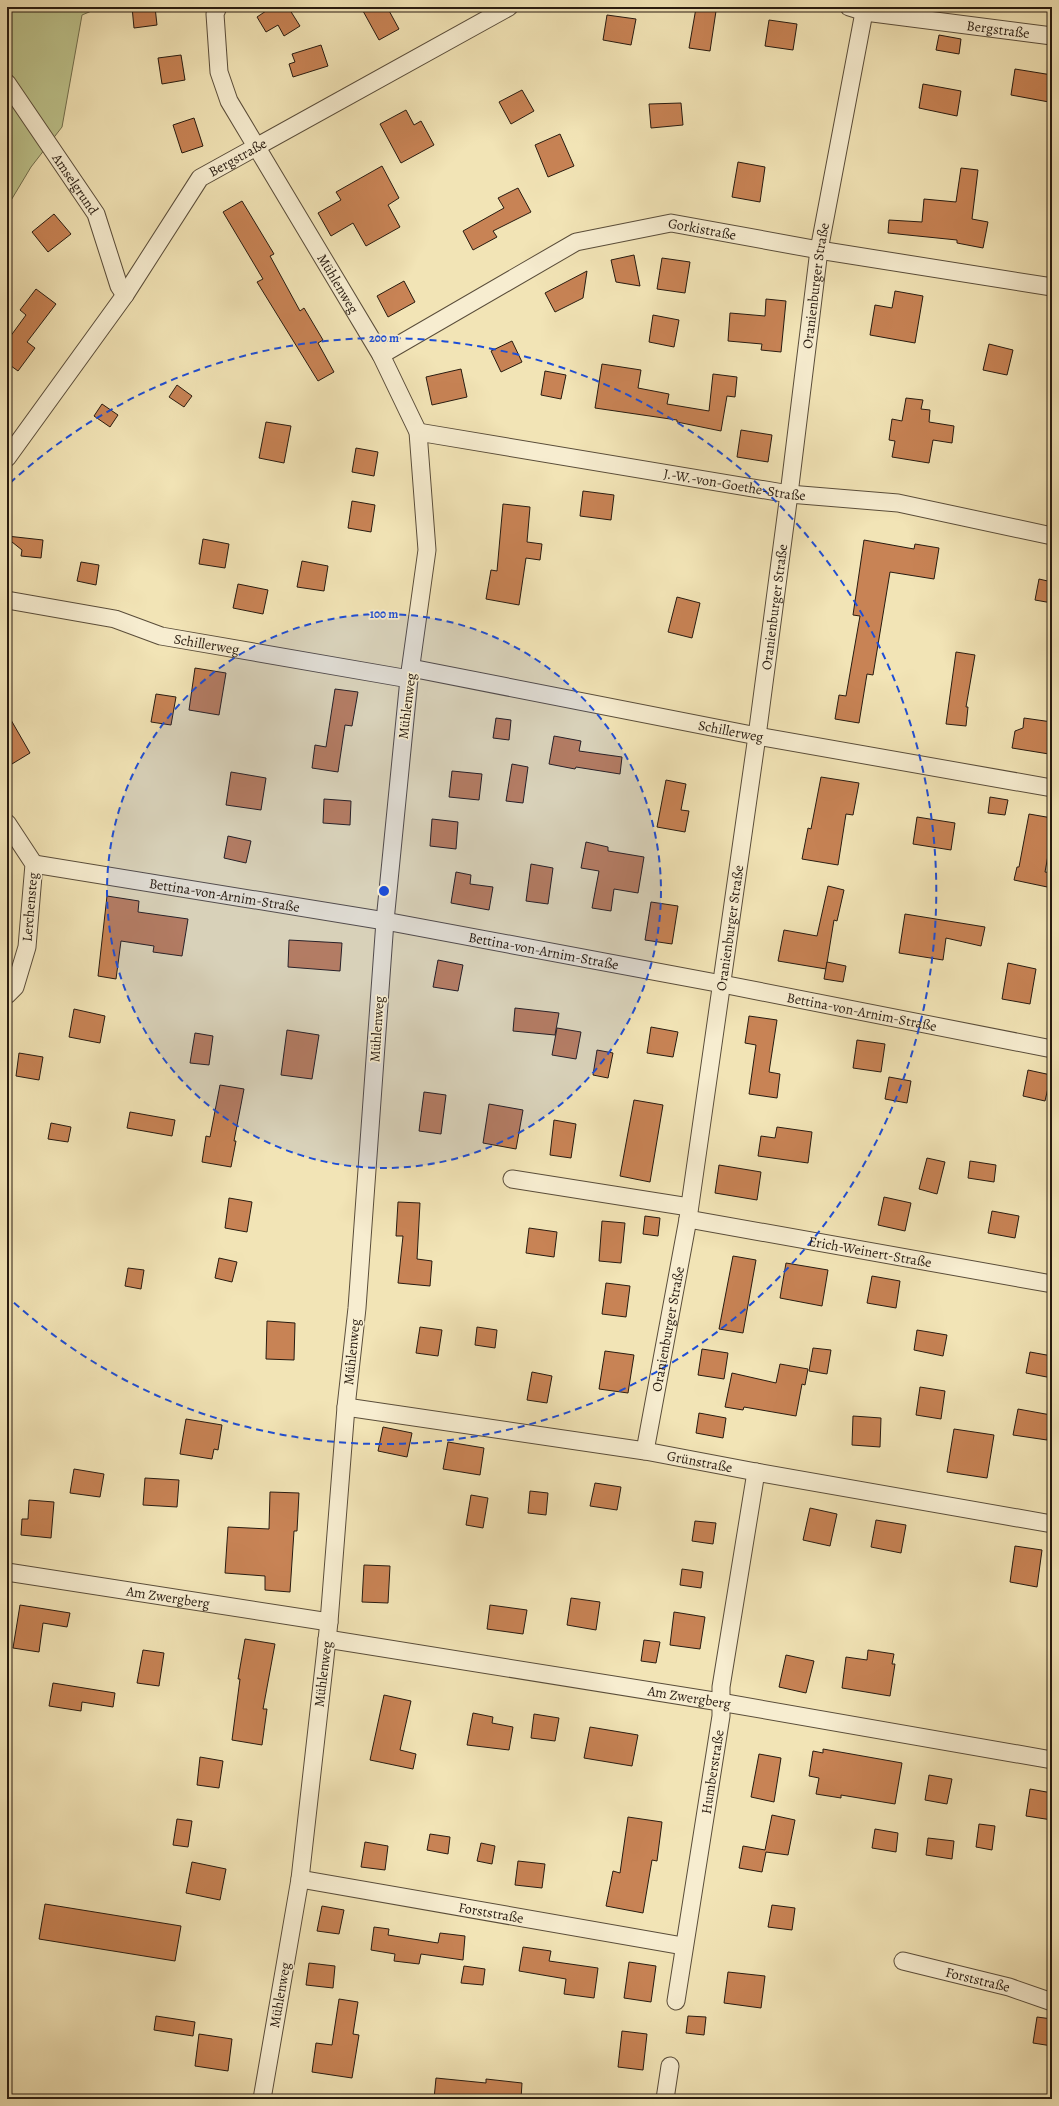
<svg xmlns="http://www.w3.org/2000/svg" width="1059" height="2106" viewBox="0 0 1059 2106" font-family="Alegreya,serif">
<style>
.green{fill:#bdc38c;stroke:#726f4e}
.building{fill:#c88355;stroke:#281b10}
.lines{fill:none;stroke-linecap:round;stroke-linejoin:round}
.minor-casing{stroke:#5a4d3a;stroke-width:19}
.minor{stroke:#f7edd0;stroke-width:17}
.ring{fill:none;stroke:#1d4ed8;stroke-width:2;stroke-dasharray:7 5}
.labels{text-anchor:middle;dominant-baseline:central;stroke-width:3.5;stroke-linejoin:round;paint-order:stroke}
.street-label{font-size:14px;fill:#281b10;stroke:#f7edd0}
.centre{fill:#1d4ed8;stroke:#f7edd0;stroke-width:2}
.ring-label{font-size:12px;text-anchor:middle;font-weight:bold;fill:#1d4ed8;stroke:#f7edd0;stroke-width:3.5;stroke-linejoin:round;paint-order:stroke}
</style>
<rect width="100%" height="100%" fill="#f2e4b6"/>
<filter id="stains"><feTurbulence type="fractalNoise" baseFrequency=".005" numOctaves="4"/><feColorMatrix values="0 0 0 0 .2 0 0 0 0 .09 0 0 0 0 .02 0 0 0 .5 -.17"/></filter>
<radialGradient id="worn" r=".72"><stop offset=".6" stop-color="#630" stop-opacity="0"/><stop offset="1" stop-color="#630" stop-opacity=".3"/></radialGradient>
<polygon class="green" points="7,7 101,7 82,15 62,127 31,167 7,207"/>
<g class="building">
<polygon points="132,7 155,7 157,25 134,28"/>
<polygon points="272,7 288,7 300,26 284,36 278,25 266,32 257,17"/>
<polygon points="371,7 387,7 399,29 379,40 363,11"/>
<polygon points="696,8 716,11 710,51 689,48"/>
<polygon points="607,15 636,19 631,45 603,40"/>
<polygon points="769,20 797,24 793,50 765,46"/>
<polygon points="939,35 961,39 959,54 936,50"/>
<polygon points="321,45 328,66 293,77 289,64 295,62 292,54"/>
<polygon points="181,55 185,80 162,84 158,58"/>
<polygon points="1015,69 1052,75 1049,102 1011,95"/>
<polygon points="923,84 961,91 957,116 919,108"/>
<polygon points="522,90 534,111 511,124 499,102"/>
<polygon points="681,103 683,125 651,128 649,104"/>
<polygon points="406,110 414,125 421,121 434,145 401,163 380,124"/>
<polygon points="194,118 203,146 182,153 173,125"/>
<polygon points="560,134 574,166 548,177 535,145"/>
<polygon points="738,162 765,167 760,202 732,197"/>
<polygon points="382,166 399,198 388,205 400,227 366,246 353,223 331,236 318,213 341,200 336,192"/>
<polygon points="961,168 978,170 972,219 988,222 983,248 957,243 957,240 888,233 889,220 922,222 924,199 956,202"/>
<polygon points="518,188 531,212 493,231 497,237 473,250 463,231 504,208 498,198"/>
<polygon points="242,201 274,254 270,256 300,311 304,308 323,340 318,343 334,372 318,381 257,282 263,279 223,212"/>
<polygon points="54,214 71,234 48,252 32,232"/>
<polygon points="634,255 640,286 616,282 611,260"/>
<polygon points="662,258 690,262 685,293 657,289"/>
<polygon points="587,271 583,298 555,312 545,293"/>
<polygon points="404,281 415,302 388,317 377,296"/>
<polygon points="36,289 56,304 27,342 35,348 18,371 7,363 7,341 26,315 20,310"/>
<polygon points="895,291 923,296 915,343 870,335 875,305 892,308"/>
<polygon points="766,299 786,301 781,352 761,350 762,344 728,341 730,313 765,316"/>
<polygon points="653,315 679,320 674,347 649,342"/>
<polygon points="512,341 522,362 501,372 491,351"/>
<polygon points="989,344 1013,350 1007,375 983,370"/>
<polygon points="602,364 641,370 638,388 669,394 667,404 709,411 713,374 737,377 735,397 727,396 721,431 677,422 677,420 595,408"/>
<polygon points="461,369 467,397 432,405 426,377"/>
<polygon points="545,371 566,375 561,399 541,395"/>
<polygon points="177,385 192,396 184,407 169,397"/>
<polygon points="906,398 923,400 921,409 930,410 929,422 954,426 952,443 933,440 929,463 892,457 895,441 889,440 892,419 902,421"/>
<polygon points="102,404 118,415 110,427 94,416"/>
<polygon points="266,422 291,426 284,463 259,458"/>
<polygon points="741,430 772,435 768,462 737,457"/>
<polygon points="356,448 378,452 374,476 352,472"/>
<polygon points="583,491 614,495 611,520 580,516"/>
<polygon points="352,501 375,505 371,532 348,528"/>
<polygon points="503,504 530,507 527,542 542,544 540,560 526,558 519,605 486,599 491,570 497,571"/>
<polygon points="7,536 43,540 41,558 21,556 22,550 7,538"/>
<polygon points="203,539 229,544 225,568 199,564"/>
<polygon points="864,540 914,549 915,544 939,548 934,579 890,572 873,675 867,674 859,723 835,719 839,695 846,696 860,616 853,615"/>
<polygon points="302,561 328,566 324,591 297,587"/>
<polygon points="81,562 99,565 96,585 77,581"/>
<polygon points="1039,579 1052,582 1052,603 1035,600"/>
<polygon points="238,584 268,590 263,614 233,608"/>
<polygon points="677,597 700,603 692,638 668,632"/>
<polygon points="956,652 975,655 966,707 968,707 966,726 946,724"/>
<polygon points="195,668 226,673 219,715 189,710"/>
<polygon points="335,689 358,692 352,726 345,725 338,772 312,768 315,745 326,747"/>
<polygon points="156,694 176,697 171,725 151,722"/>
<polygon points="7,713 30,753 7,767"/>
<polygon points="496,718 511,720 509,740 493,738"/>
<polygon points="1024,718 1052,722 1049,754 1012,748 1015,731 1023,728"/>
<polygon points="554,736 581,741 579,751 622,757 620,774 576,767 575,769 549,764"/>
<polygon points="512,764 528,767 523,803 506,801"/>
<polygon points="452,771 482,774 479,800 449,797"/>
<polygon points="231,772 266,778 261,810 226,805"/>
<polygon points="821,777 859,783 853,815 846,814 838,865 802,859 808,828 811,829"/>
<polygon points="666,780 686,784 681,810 689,811 685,832 657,827"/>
<polygon points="990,797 1008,800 1005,815 988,813"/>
<polygon points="324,799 351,801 350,825 323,823"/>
<polygon points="1029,814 1052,818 1052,833 1045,872 1052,873 1052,888 1014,880 1017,867 1019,867"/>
<polygon points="917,817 955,823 951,850 913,844"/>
<polygon points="432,819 458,822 456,849 430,846"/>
<polygon points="228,836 251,841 246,863 224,858"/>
<polygon points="586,842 608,847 608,851 644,857 638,893 614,889 611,911 592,908 599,871 581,868"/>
<polygon points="531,864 553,868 548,904 526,901"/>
<polygon points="456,872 471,875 470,884 493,887 489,910 451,903"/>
<polygon points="828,886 844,890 837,921 834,920 826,969 778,961 784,930 817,936"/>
<polygon points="107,896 139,901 138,912 188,919 182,956 153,952 154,946 121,941 116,979 98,976"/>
<polygon points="651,902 678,906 672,944 645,940"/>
<polygon points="905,914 985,927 981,946 946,938 943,960 899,953"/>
<polygon points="289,940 342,943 340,971 288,967"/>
<polygon points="438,960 463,965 458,991 433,987"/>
<polygon points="827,962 846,966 843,982 824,979"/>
<polygon points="1008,963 1036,969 1030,1004 1002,999"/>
<polygon points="515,1008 559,1013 555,1035 513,1031"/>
<polygon points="74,1009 105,1016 100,1043 69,1037"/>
<polygon points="749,1016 777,1020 769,1072 780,1074 777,1098 749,1094 756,1045 745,1043"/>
<polygon points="651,1027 678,1032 673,1057 647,1053"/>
<polygon points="557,1028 581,1032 576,1059 552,1055"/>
<polygon points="287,1030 319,1035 312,1079 281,1075"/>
<polygon points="195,1033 213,1036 209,1065 190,1063"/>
<polygon points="857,1040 885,1044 881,1072 853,1068"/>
<polygon points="597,1050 613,1053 608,1078 593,1075"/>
<polygon points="19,1053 43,1057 39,1080 16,1076"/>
<polygon points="1028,1070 1051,1075 1045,1101 1023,1096"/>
<polygon points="889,1077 911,1081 907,1103 885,1099"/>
<polygon points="220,1085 244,1089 234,1141 236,1141 231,1167 202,1162 206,1136 210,1137"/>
<polygon points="424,1092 446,1095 441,1134 419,1131"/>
<polygon points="634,1100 663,1105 650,1182 620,1176"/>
<polygon points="489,1104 523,1110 516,1149 483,1143"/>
<polygon points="130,1112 175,1120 172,1136 127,1128"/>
<polygon points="554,1120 576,1124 571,1158 550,1155"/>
<polygon points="51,1123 71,1127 68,1142 48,1139"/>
<polygon points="777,1127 812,1132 808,1163 758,1156 761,1136 775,1138"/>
<polygon points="927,1158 945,1162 937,1194 919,1189"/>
<polygon points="970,1161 996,1165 994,1182 968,1178"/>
<polygon points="719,1165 761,1172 757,1200 715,1193"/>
<polygon points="884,1197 911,1203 905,1231 878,1225"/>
<polygon points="229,1198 252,1202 247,1232 225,1228"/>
<polygon points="398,1202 420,1203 417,1259 432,1261 430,1286 398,1283 403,1236 396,1236"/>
<polygon points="992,1211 1019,1216 1015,1238 988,1233"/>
<polygon points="645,1216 660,1218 658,1236 643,1234"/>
<polygon points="602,1221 625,1223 621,1263 599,1261"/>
<polygon points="529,1228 557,1232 554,1257 526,1253"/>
<polygon points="733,1256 756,1260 743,1333 719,1329"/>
<polygon points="219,1258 237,1262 232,1282 215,1278"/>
<polygon points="786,1263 828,1270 822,1306 780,1298"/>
<polygon points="128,1268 144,1270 141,1289 125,1286"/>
<polygon points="872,1276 900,1281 896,1308 867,1303"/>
<polygon points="606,1283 630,1286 626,1317 602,1314"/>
<polygon points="267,1321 295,1323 294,1360 266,1359"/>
<polygon points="420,1327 442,1330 438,1356 416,1353"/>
<polygon points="477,1327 497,1330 495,1348 475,1345"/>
<polygon points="917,1330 947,1335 943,1356 914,1350"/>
<polygon points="813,1348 831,1350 827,1374 809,1371"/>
<polygon points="702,1349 728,1353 724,1379 698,1375"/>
<polygon points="605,1351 634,1355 628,1393 599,1389"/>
<polygon points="1030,1352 1052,1356 1052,1378 1026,1373"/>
<polygon points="780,1364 808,1369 805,1385 802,1384 796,1416 744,1407 743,1410 725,1407 732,1373 776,1383"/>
<polygon points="532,1372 552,1376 547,1403 527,1400"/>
<polygon points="920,1387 945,1391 941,1419 916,1415"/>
<polygon points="1018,1409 1051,1415 1047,1440 1013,1435"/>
<polygon points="699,1413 726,1418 723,1438 696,1433"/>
<polygon points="853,1416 881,1418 880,1447 852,1445"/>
<polygon points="186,1419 222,1425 218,1450 214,1449 212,1459 180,1454"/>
<polygon points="383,1427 412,1433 407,1457 378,1451"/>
<polygon points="954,1429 994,1435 987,1478 947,1472"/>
<polygon points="448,1442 484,1448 480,1475 443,1469"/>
<polygon points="74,1469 104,1474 100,1497 70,1493"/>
<polygon points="145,1478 179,1480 177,1507 143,1505"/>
<polygon points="595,1483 621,1487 617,1510 590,1506"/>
<polygon points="530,1491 548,1493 546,1515 528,1513"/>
<polygon points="270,1492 299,1493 297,1531 294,1531 290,1592 265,1590 265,1576 225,1573 228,1527 269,1529"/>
<polygon points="471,1495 488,1498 483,1528 466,1525"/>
<polygon points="29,1500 54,1502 51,1538 21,1535 22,1519 28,1519"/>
<polygon points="810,1508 837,1514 830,1546 803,1540"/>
<polygon points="876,1520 906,1525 901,1553 871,1547"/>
<polygon points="695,1521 716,1523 713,1544 692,1541"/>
<polygon points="1015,1546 1042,1550 1037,1587 1010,1582"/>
<polygon points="364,1565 390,1566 388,1603 362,1602"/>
<polygon points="682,1569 703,1572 701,1588 680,1585"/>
<polygon points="571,1598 600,1602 596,1630 567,1625"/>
<polygon points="20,1605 70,1613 67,1627 43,1623 39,1652 13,1648"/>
<polygon points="490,1605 527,1610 523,1634 487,1629"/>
<polygon points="674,1612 705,1617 700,1649 670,1645"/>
<polygon points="245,1639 275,1644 263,1709 267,1709 262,1745 232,1740 240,1679 238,1679"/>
<polygon points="644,1640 660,1642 656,1663 641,1661"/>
<polygon points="143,1650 164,1653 159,1686 137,1683"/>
<polygon points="868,1650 894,1654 892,1664 895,1664 890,1696 842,1688 846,1657 867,1660"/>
<polygon points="786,1655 814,1661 806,1693 779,1687"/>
<polygon points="53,1683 115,1693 113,1707 82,1702 81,1711 49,1706"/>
<polygon points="384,1695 411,1701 400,1750 416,1754 413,1769 370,1760"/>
<polygon points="473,1713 493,1717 492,1723 513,1727 509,1750 467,1745"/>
<polygon points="534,1714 559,1718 555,1741 531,1738"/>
<polygon points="590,1727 638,1735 632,1766 584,1758"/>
<polygon points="823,1749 902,1763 895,1804 841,1795 841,1798 816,1794 819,1778 809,1776 813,1751 823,1753"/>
<polygon points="759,1754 781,1758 774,1802 751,1797"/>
<polygon points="200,1757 223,1761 219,1788 197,1785"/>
<polygon points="929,1775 952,1779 947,1804 925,1800"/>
<polygon points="1030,1789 1052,1793 1052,1820 1026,1816"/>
<polygon points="772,1815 795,1820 788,1855 766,1852 762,1872 739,1868 743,1846 765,1850"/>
<polygon points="628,1817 662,1822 657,1861 652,1860 643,1913 606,1906 613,1871 620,1873"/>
<polygon points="177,1819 192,1821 188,1847 173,1845"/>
<polygon points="979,1824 995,1826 992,1850 976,1847"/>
<polygon points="875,1829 898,1833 896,1852 872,1848"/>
<polygon points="430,1834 450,1837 448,1854 427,1850"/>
<polygon points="928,1838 954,1841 952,1859 926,1855"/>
<polygon points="365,1842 388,1846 385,1870 361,1867"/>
<polygon points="481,1843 495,1846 492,1864 477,1861"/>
<polygon points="518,1861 545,1864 542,1888 515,1885"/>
<polygon points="192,1862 226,1869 220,1900 186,1893"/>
<polygon points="45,1904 181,1926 175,1961 39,1939"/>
<polygon points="772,1905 795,1908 792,1930 768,1927"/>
<polygon points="322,1906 344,1910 339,1934 317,1931"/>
<polygon points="374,1927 389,1929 388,1935 438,1943 440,1933 465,1936 463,1960 421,1954 419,1964 394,1961 395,1954 371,1950"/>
<polygon points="523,1947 551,1951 549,1961 598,1968 594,1998 564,1994 566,1979 519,1971"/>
<polygon points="629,1962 656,1966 651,2002 624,1998"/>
<polygon points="309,1963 335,1966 333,1988 306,1985"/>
<polygon points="464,1966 485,1969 483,1985 461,1983"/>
<polygon points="728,1972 765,1976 761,2008 724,2003"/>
<polygon points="339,1999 358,2002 353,2034 359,2035 352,2078 312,2072 316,2043 332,2045"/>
<polygon points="156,2016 195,2022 193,2036 154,2030"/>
<polygon points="688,2016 706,2017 704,2035 686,2033"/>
<polygon points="1037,2017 1052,2019 1052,2046 1033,2043"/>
<polygon points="622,2031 647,2034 643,2070 618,2067"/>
<polygon points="199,2034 232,2039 228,2071 195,2066"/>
<polygon points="436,2078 486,2083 486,2079 522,2083 521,2099 434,2099"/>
</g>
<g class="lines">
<g class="minor-casing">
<g id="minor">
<path id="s1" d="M 218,7 L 215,14 L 219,72 L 229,101 L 381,355 L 418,432 L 427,550 L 409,679 L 385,921 L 357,1308 L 346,1407 L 329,1622 L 300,1879 L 262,2099"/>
<path id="s2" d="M 849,7 L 865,12 L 1052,36"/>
<path id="s3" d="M 7,83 L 96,214 L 119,286 L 125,295"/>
<path id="s4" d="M 381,355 L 576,242 L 671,223 L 819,250 L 1052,287"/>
<path id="s5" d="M 418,432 L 789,494 L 898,503 L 1052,536"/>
<path id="s6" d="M 7,458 L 125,295 L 200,178 L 509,7"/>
<path id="s7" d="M 7,600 L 115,619 L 161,636 L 409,679"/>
<path id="s8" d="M 411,668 L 757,736 L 1052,788"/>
<polyline points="7,823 34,864 27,947 15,987 7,995"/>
<path id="s9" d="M 34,864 L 385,921 L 722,984 L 1052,1049"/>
<polyline points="512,1179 689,1207"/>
<path id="s10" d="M 688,1219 L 1052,1284"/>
<path id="s11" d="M 346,1407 L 645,1451 L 756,1472 L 1052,1524"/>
<path id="s12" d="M 645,1451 L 688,1219 L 757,736 L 789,494 L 819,250 L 865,7"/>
<path id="s13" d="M 7,1572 L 329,1622"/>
<path id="s14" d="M 327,1639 L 720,1702 L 1052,1760"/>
<path id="s15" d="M 300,1879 L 683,1946"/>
<path id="s16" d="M 903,1961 L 1009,1987 L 1052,2002"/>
<path id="s17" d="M 676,2001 L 721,1716 L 721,1687 L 756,1472"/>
<polyline points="665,2099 670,2066"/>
</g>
</g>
<use href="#minor" class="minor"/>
</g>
<circle cx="384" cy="891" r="277" fill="#1d4ed8" fill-opacity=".12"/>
<g class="ring">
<circle cx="384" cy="891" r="277"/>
<path d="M10 483A553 553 0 1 1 10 1299"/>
</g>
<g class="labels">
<g class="street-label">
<text stroke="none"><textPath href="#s2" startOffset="151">Bergstraße</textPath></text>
<text stroke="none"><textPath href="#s6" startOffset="383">Bergstraße</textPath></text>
<text stroke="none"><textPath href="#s3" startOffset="122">Amselgrund</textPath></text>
<text stroke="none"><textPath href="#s4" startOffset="354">Gorkistraße</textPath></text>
<text stroke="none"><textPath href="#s1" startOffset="309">Mühlenweg</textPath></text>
<text stroke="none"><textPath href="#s12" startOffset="1178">Oranienburger Straße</textPath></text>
<text stroke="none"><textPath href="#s5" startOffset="321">J.-W.-von-Goethe-Straße</textPath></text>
<text stroke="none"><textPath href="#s12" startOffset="854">Oranienburger Straße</textPath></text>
<text stroke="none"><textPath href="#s7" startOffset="205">Schillerweg</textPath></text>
<text transform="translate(407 706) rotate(-83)">Mühlenweg</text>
<text stroke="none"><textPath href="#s8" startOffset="326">Schillerweg</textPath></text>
<text stroke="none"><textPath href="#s9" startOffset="193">Bettina-von-Arnim-Straße</textPath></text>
<text transform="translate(30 907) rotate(-85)">Lerchensteg</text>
<text stroke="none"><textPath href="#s12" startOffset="530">Oranienburger Straße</textPath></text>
<text stroke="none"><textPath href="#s9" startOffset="517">Bettina-von-Arnim-Straße</textPath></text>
<text stroke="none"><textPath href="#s9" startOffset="841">Bettina-von-Arnim-Straße</textPath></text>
<text transform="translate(377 1029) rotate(-86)">Mühlenweg</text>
<text stroke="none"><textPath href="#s10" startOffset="185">Erich-Weinert-Straße</textPath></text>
<text stroke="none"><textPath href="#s12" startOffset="124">Oranienburger Straße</textPath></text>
<text transform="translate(352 1352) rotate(-84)">Mühlenweg</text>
<text stroke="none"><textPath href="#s11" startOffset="358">Grünstraße</textPath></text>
<text stroke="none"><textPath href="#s13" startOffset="163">Am Zwergberg</textPath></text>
<text transform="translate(323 1674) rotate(-83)">Mühlenweg</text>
<text stroke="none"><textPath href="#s14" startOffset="367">Am Zwergberg</textPath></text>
<text stroke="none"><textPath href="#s17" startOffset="232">Humberstraße</textPath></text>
<text stroke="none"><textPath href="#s15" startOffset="194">Forststraße</textPath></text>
<text stroke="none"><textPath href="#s16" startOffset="77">Forststraße</textPath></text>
<text transform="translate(280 1995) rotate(-80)">Mühlenweg</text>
</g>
</g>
<circle cx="384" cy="891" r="6" class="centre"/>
<g class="ring-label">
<text x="384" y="342">200 m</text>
<text x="384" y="618">100 m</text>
</g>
<rect width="1059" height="2106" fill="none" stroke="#f2e4b6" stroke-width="24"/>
<rect x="8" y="8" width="1043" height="2090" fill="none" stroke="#281b10" stroke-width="2"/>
<rect x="12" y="12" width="1035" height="2082" fill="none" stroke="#281b10"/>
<rect width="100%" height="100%" filter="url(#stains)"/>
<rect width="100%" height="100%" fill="url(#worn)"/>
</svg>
